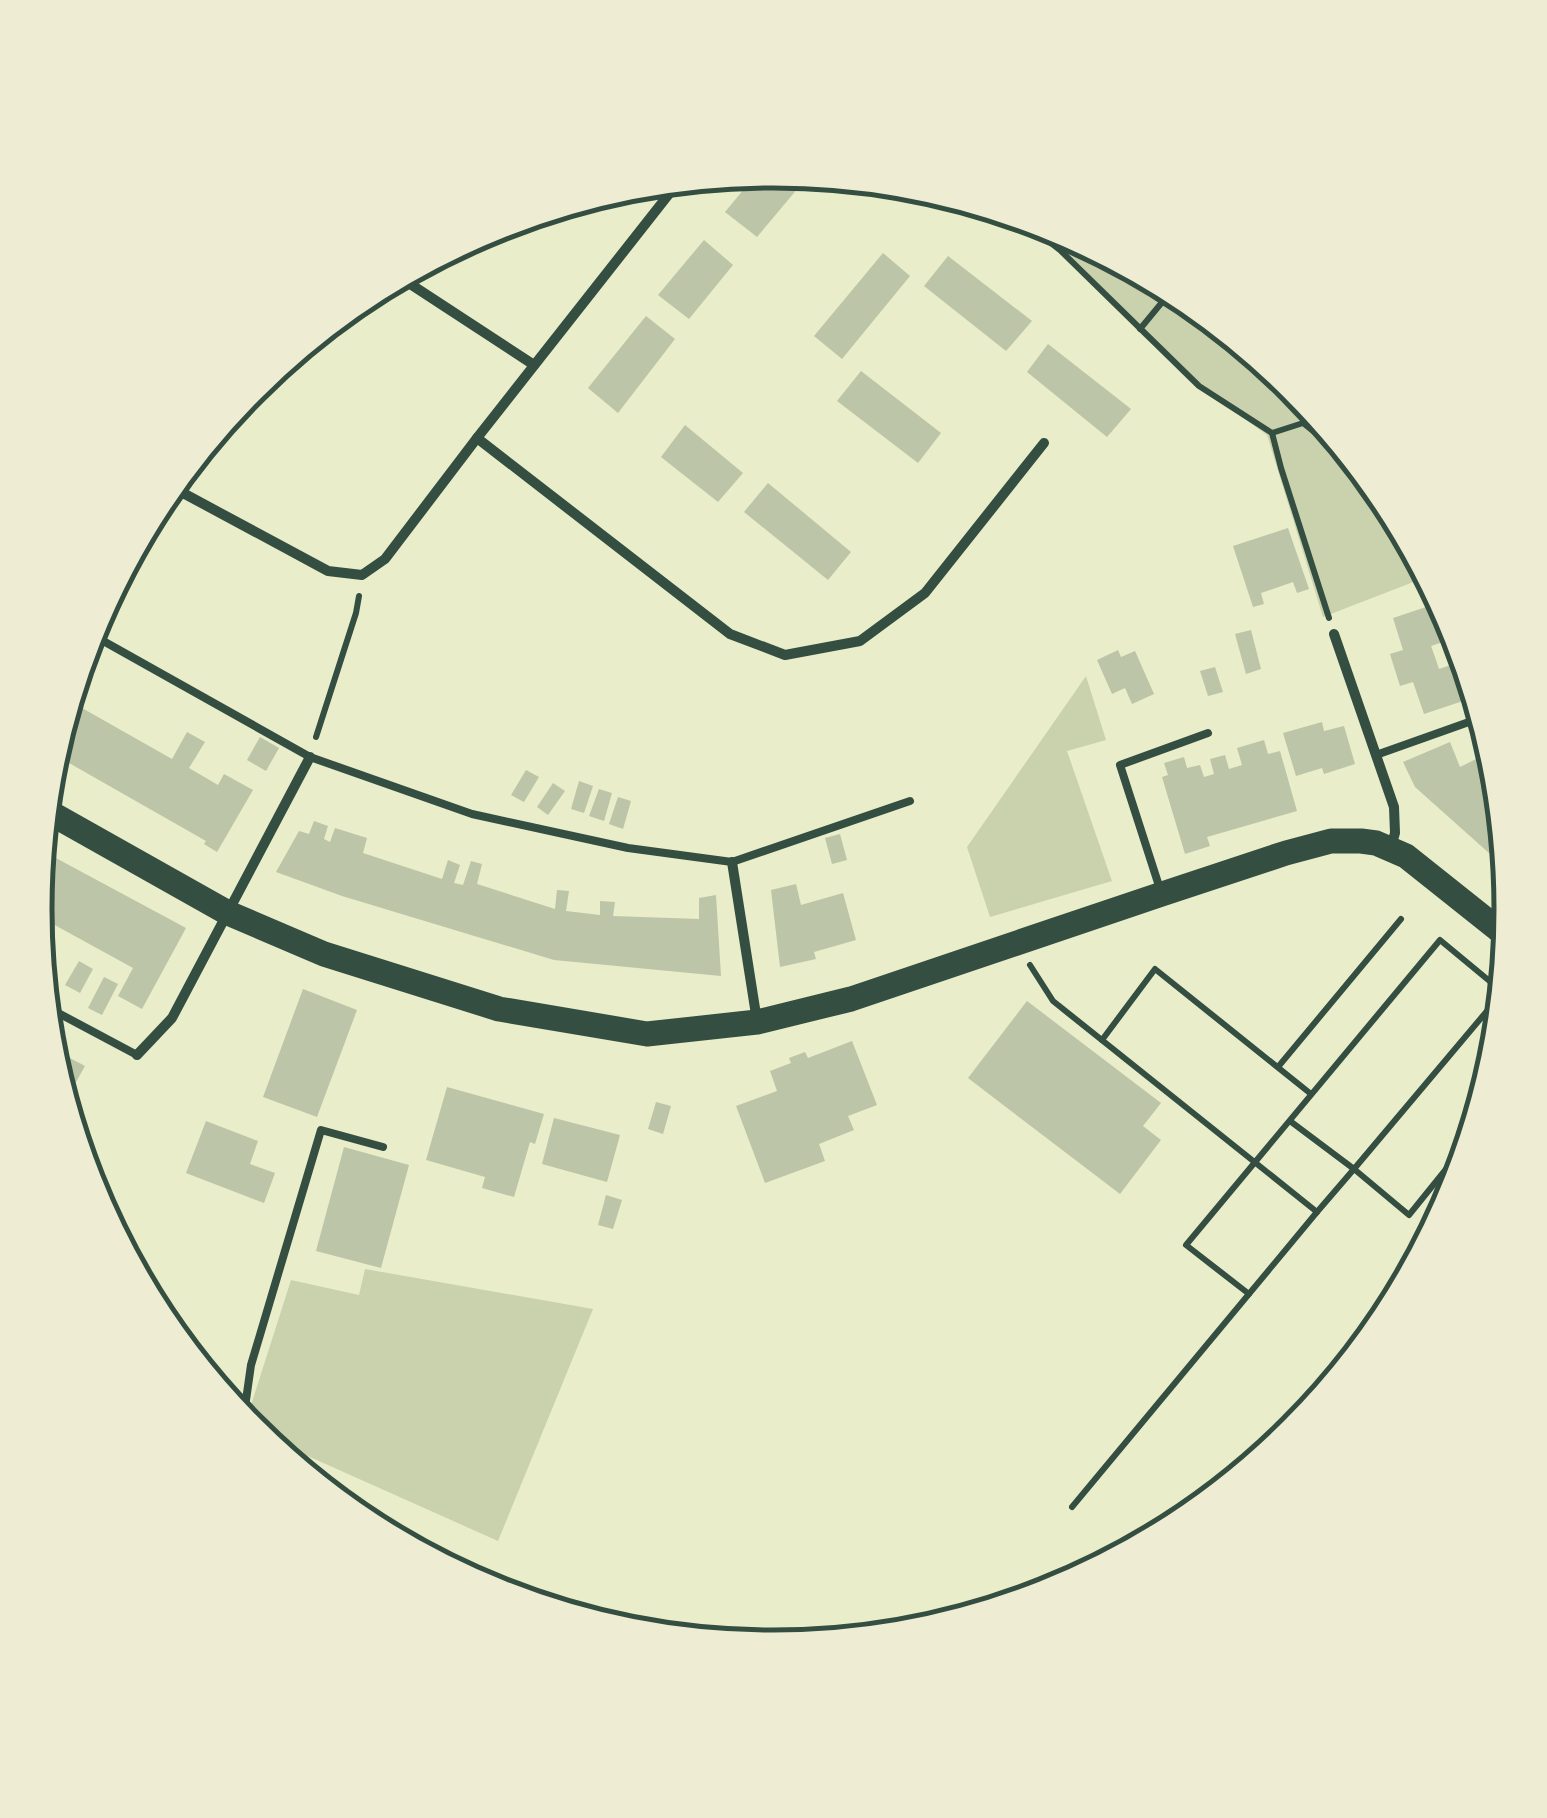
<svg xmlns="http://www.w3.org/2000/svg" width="1547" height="1818" viewBox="0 0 1547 1818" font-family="Overpass,sans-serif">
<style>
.green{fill:#cad2ad}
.building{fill:#bcc5a7}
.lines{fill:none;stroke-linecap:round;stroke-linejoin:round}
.path{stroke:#344e41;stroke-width:6}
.service{stroke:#344e41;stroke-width:8}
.minor{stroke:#344e41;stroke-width:10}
.primary{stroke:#344e41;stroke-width:25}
.rim{fill:none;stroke:#344e41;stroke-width:5}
</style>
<rect width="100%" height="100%" fill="#e9edc9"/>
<g class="green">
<polygon points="1030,219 1057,227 1184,295 1296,387 1388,499 1429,576 1323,617 1267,435 1199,386 1144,337"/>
<polygon points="1086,676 1106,740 1067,751 1112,881 990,917 967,847"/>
<polygon points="365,1269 593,1309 498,1541 252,1431 245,1424 291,1280 359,1295"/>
</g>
<g class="building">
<polygon points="774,171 794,172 804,181 757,237 725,212 758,172"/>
<polygon points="704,240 733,265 689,319 658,295"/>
<polygon points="883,253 910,276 842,359 814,336"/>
<polygon points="948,256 1032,321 1006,351 924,286"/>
<polygon points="646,316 675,339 618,413 588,388"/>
<polygon points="1048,344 1131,409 1107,437 1027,372"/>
<polygon points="861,371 941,433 918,463 837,401"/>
<polygon points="685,425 743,473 718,502 661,457"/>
<polygon points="768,483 851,552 828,580 744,512"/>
<polygon points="1288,528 1309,589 1297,593 1293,582 1261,593 1264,604 1253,607 1233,546"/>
<polygon points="1432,605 1443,642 1431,646 1435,657 1439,669 1451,665 1463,701 1424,714 1413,682 1400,686 1390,654 1403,650 1393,618"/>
<polygon points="1251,630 1261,669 1246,674 1235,634"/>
<polygon points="1118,650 1121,657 1135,651 1154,694 1132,704 1125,688 1112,694 1097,660"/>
<polygon points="1215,667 1223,692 1208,696 1200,671"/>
<polygon points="82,708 172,759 187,732 205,742 189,768 218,785 224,774 253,790 217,852 204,844 206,841 55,755"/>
<polygon points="1322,722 1324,731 1344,726 1355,764 1324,774 1322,768 1296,776 1283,733"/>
<polygon points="260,737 279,748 266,771 247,760"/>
<polygon points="1264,740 1268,754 1280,751 1297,811 1207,837 1210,846 1185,854 1162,777 1168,775 1164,763 1184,757 1187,768 1200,765 1204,777 1214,774 1210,759 1225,755 1229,769 1242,765 1237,748"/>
<polygon points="1450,742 1460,767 1476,759 1489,778 1480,785 1484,788 1499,773 1501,796 1498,800 1502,803 1508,870 1415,787 1403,762"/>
<polygon points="526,770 539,777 524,802 511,795"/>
<polygon points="579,781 593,786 584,813 571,809"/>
<polygon points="553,783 565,791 548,815 537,807"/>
<polygon points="599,789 612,793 604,821 589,816"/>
<polygon points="618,797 631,801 623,829 609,824"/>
<polygon points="314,821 328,826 324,839 330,842 335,828 367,838 363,853 442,879 448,860 460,865 454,883 463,885 471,861 482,864 477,884 555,909 557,890 569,891 566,911 600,915 600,901 615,902 613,916 699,919 699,898 716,895 721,976 554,960 342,896 276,872 299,831 309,834"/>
<polygon points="840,834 847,860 832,864 825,838"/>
<polygon points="41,850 186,928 142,1009 118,996 133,968 51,923 44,936 37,932 35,908"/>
<polygon points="796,884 801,905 843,893 856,940 814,952 816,959 780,967 771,890"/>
<polygon points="79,961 93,969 80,993 65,985"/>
<polygon points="104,977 118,984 102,1015 88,1008"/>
<polygon points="303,989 357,1010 317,1117 263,1097"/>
<polygon points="1027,1001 1161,1103 1143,1126 1161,1140 1120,1194 968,1078"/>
<polygon points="852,1041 877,1105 848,1116 854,1130 819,1144 825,1161 765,1183 736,1106 777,1091 770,1071 791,1063 789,1058 805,1052 808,1058"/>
<polygon points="68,1057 85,1066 71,1091 59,1084 57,1078"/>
<polygon points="447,1087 544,1114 535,1144 530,1142 514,1197 482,1188 485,1177 426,1160"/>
<polygon points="656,1102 671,1106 663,1134 648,1129"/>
<polygon points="554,1118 620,1135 607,1182 542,1164"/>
<polygon points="206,1121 258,1141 250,1164 275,1173 264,1203 186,1173"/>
<polygon points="344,1147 409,1165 381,1268 316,1251"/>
<polygon points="606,1195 622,1200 613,1229 598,1225"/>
<polygon points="1378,1301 1392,1311 1343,1374 1331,1366"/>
</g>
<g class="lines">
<g class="path">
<polyline points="1014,214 1061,251 1199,386 1272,433 1281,468 1329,618"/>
<polyline points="1140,329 1173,289"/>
<polyline points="1272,433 1303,423 1368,475"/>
<polyline points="316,737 356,613 359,596"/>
<polyline points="1030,965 1053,1001 1317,1212 1072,1507"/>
<polyline points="1102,1040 1155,969 1311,1094"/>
<polyline points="1278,1067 1401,919"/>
<polyline points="1290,1121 1354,1169 1503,992"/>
<polyline points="1317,1212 1354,1169 1409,1215 1472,1137"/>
<polyline points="1249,1294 1186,1245 1440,940 1504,993"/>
</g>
<g class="service">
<polyline points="89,633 310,757 472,814 628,848 732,862 910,801"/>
<polyline points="1376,755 1483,717"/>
<polyline points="1160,889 1120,765 1208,733"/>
<polyline points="45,1006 137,1055"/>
<polyline points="243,1421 251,1365 321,1130 383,1147"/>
</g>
<g class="minor">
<polyline points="398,276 534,365"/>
<polyline points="477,438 730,634 785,655 860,641 925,593 1044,443"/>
<polyline points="170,486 328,571 362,575 385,559 477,438 680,180"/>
<polyline points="1334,634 1394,807 1395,833 1391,847"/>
<polyline points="732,862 757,1021"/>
<polyline points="137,1055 172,1018 310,757"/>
</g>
<polyline class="primary" points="45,810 228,913 324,954 499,1009 647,1034 757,1022 851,999 1162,894 1286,853 1331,841 1361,841 1376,843 1406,856 1509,938"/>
</g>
<path d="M0 0H1547V1818H0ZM52 909a721 721 0 1 1 1442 0a721 721 0 1 1-1442 0Z" fill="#eeecd3" fill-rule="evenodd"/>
<path class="rim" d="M52 909a721 721 0 1 1 1442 0a721 721 0 1 1-1442 0Z"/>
</svg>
